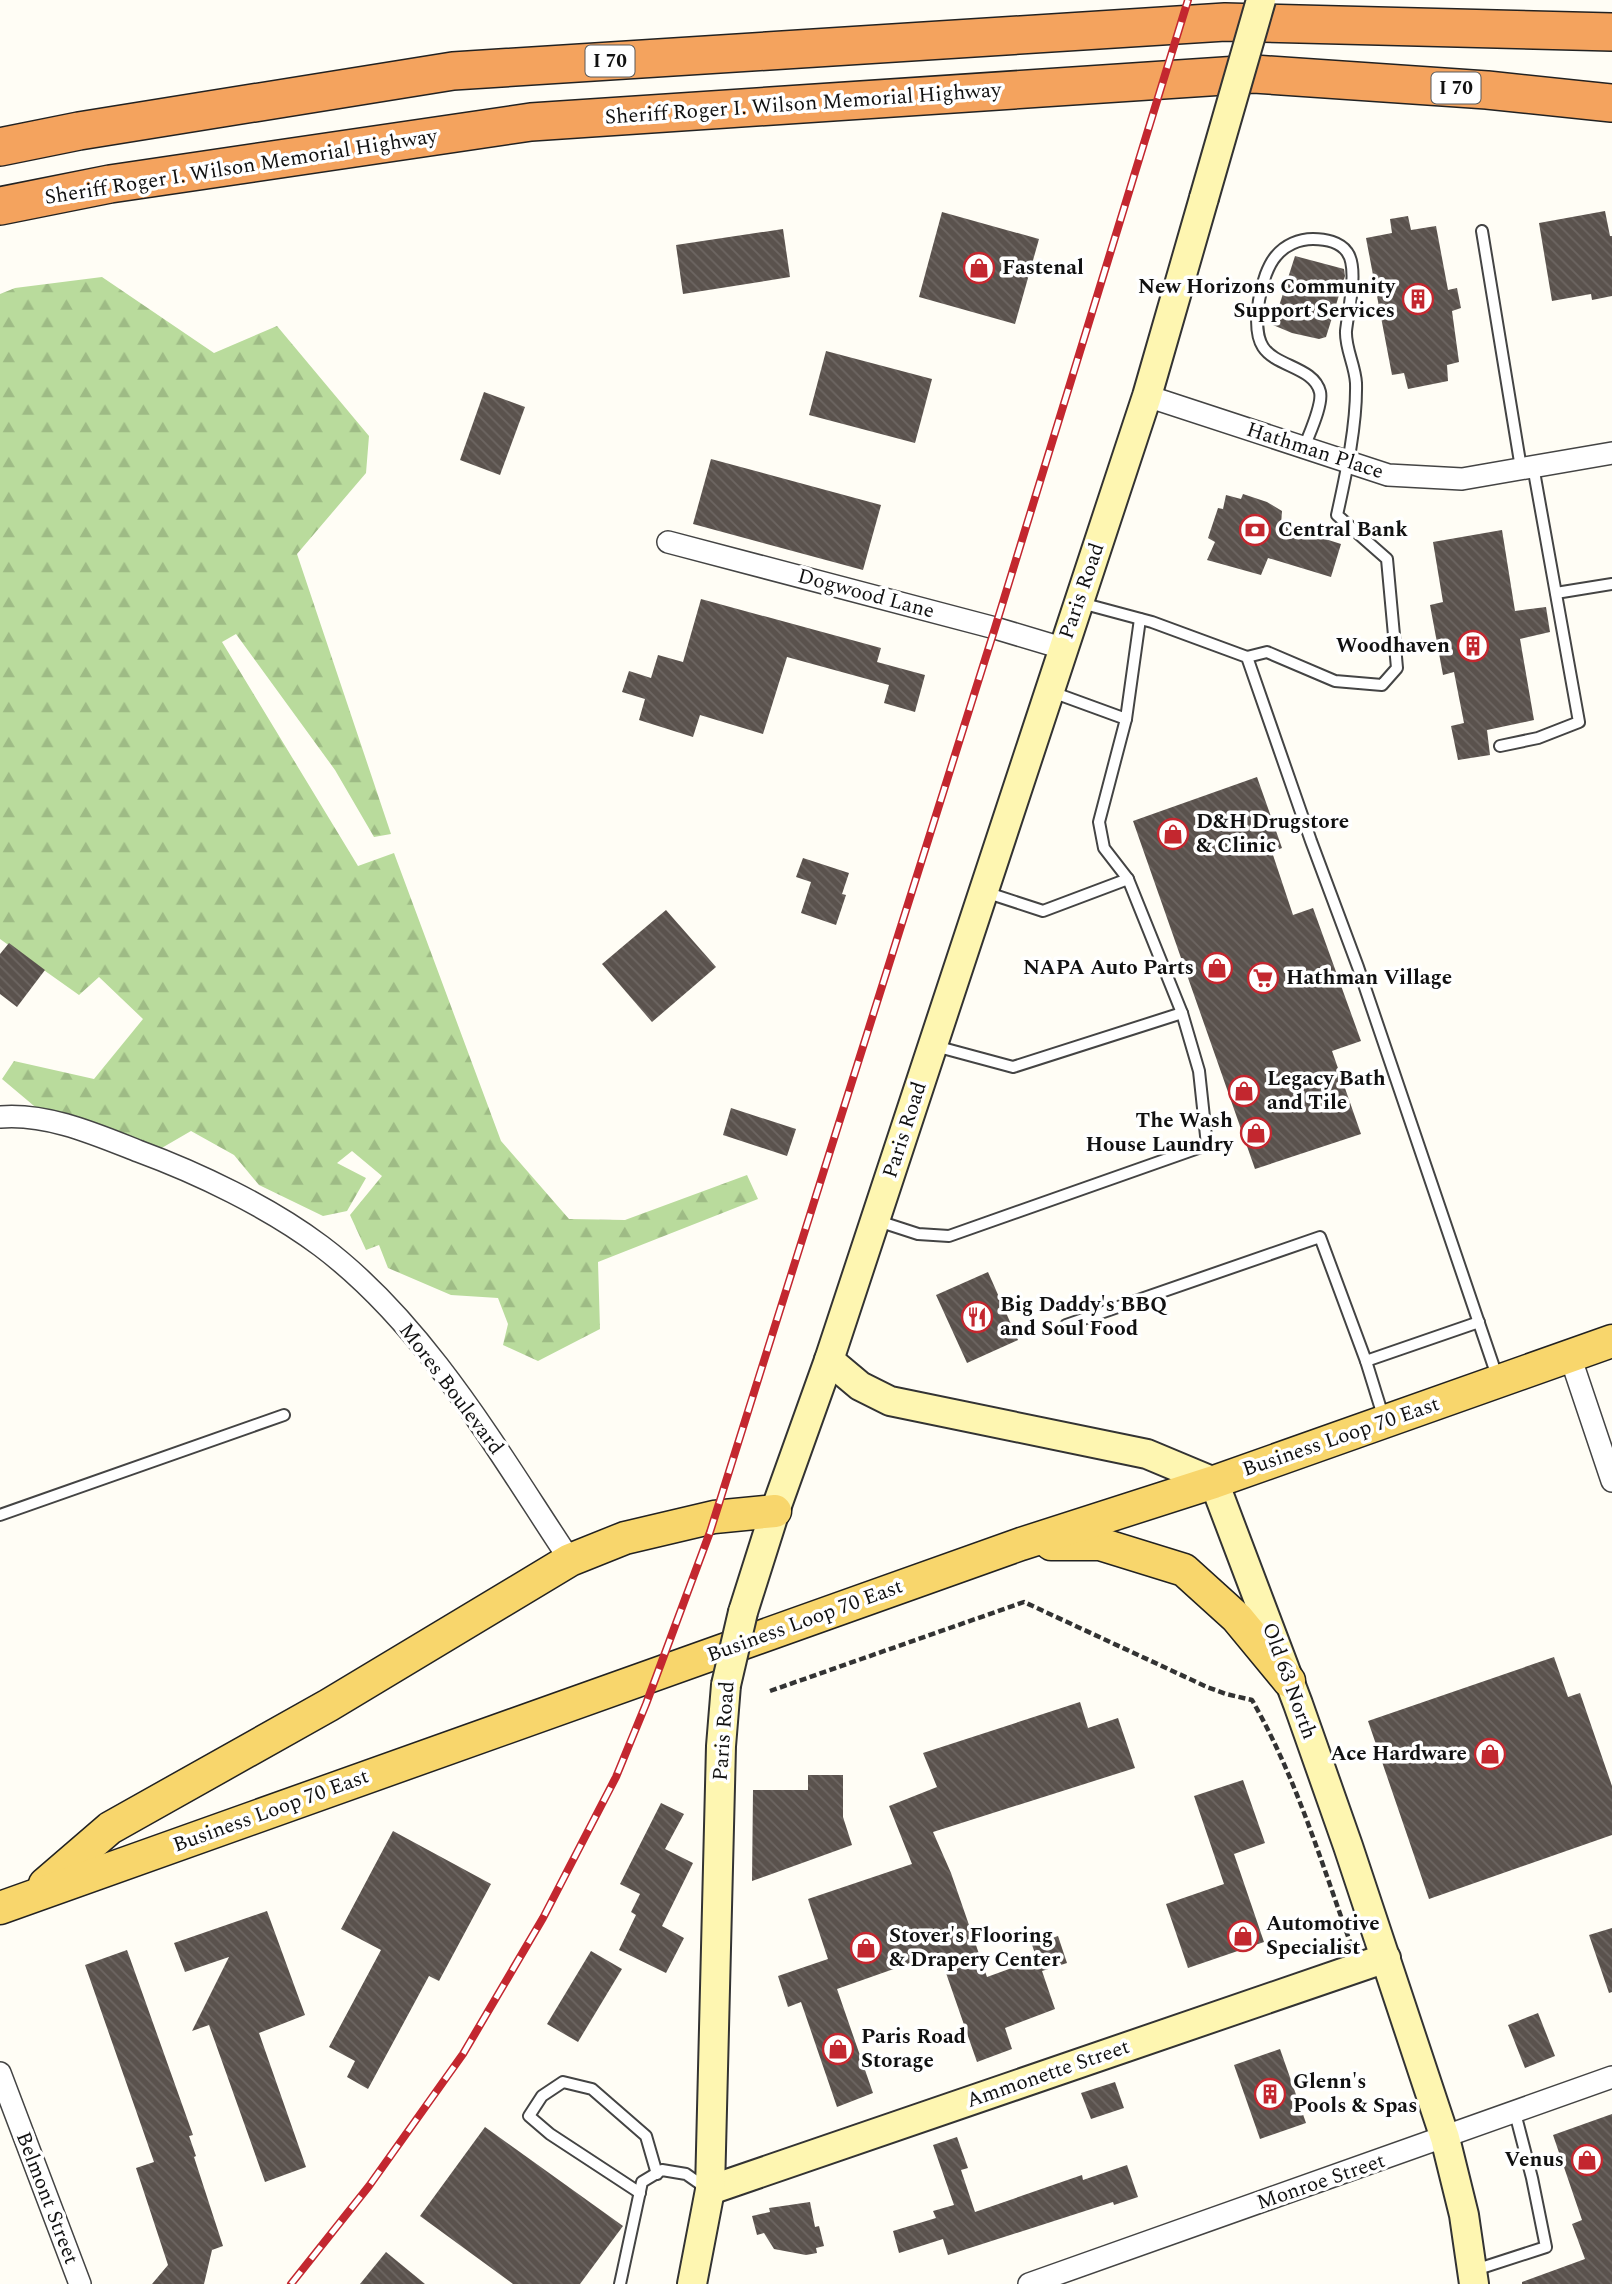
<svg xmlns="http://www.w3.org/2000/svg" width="1612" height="2284" viewBox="0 0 1612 2284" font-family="Spectral,serif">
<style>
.forest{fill:url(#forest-firs)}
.building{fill:url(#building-back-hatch)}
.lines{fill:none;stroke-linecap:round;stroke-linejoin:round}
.lane-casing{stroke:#444;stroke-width:14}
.street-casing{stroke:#444;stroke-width:24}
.secondary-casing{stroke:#333;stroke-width:32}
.primary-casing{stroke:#222;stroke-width:35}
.highway-casing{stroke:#222;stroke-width:40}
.path{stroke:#333;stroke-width:4.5;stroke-dasharray:7 3.5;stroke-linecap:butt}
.lane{stroke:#fff;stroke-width:10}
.street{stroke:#fff;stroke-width:21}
.secondary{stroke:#fef6b1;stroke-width:28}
.primary{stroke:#f8d66c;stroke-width:32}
.highway{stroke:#f4a35e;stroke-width:37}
.rail-casing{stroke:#c3272f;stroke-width:8}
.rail{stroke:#fff;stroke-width:5;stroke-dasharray:16;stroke-linecap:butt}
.secondary-bridge-casing{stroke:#333;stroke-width:32;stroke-linecap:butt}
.secondary-bridge{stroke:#fef6b1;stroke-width:28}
.labels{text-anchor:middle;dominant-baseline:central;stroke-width:7;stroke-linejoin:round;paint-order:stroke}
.shield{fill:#fff;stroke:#585858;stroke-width:2}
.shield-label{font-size:19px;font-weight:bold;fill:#111}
.street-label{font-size:21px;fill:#111;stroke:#fff}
.poi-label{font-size:21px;font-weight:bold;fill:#111;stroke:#fff;text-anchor:start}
</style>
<defs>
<pattern id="forest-firs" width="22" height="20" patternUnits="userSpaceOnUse" patternTransform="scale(1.75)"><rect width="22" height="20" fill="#b9db9c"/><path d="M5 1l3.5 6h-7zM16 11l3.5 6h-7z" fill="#9ebb85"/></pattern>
<pattern id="building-back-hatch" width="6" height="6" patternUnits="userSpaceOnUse" patternTransform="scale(1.75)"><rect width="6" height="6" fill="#5a524d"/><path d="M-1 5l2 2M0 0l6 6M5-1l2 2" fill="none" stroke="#6d6662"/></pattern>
</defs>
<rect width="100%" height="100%" fill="#fffdf5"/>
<polygon class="forest" points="102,277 214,353 277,326 369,436 366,473 297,554 391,834 374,837 335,770 236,634 222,642 358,866 394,853 501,1141 569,1219 625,1220 747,1175 758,1199 598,1262 600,1329 538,1361 503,1345 508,1324 498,1298 451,1295 388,1268 379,1245 366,1250 350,1215 382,1176 352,1151 337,1163 366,1178 347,1211 323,1216 259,1185 234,1155 191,1131 160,1149 46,1116 2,1079 14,1061 94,1079 143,1019 99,977 79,995 0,939 0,294 15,288"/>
<g class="building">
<polygon points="1605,211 1610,236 1612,236 1612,296 1592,300 1591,294 1552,301 1539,223"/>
<polygon points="942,212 1039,239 1015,324 919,297"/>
<polygon points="1408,216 1411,230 1436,226 1448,290 1457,288 1461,308 1452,311 1459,362 1447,365 1448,381 1408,389 1404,373 1392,375 1366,238 1392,233 1390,219"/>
<polygon points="783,229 790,277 683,294 676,245"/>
<polygon points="1295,256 1344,269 1345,276 1326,337 1319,339 1292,333 1273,325"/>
<polygon points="826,351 932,379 915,443 809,415"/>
<polygon points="484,392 525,407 500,475 460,460"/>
<polygon points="711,459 881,505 863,570 693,524"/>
<polygon points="1243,494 1267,502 1282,511 1281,525 1341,544 1331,577 1268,558 1261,575 1207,560 1215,542 1208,538 1218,508 1223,509 1226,495 1241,499"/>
<polygon points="1502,530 1515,611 1546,607 1550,632 1520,639 1534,720 1487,730 1490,755 1458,760 1451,726 1464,723 1454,672 1443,675 1430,605 1443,602 1433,542"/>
<polygon points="701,599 881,648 877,662 925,675 915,712 884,703 889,685 787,657 763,734 700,715 693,737 639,720 645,699 622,692 629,671 651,678 658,655 683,662"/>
<polygon points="1257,777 1282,848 1272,852 1293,915 1313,908 1361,1041 1332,1051 1361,1134 1255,1169 1133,821"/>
<polygon points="803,858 849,873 842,894 846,895 836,925 801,913 811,882 796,877"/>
<polygon points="666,910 716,967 652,1022 602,964"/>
<polygon points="9,943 45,970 17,1007 0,994 0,954"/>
<polygon points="731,1108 796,1129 787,1156 723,1135"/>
<polygon points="988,1272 1018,1340 967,1363 936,1295"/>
<polygon points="1554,1657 1568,1697 1580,1693 1612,1786 1612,1835 1429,1899 1368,1721"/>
<polygon points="1080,1702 1088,1728 1118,1718 1135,1768 933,1832 951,1873 987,1977 1037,1959 1032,1945 1058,1936 1067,1963 1042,1971 1055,2009 1005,2028 1012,2049 977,2062 939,1953 837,1989 873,2093 837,2107 801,2002 788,2007 778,1976 828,1959 808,1899 912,1864 889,1806 937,1787 923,1753"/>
<polygon points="808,1775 843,1775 843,1817 852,1845 752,1881 753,1790 808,1790"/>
<polygon points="1243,1780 1265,1843 1234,1854 1264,1942 1188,1968 1166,1904 1224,1884 1194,1796"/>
<polygon points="661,1803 684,1814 665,1849 693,1863 662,1926 684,1938 666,1973 619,1950 636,1915 631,1912 640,1894 620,1884"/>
<polygon points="393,1831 491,1884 439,1981 429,1976 368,2089 347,2077 355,2061 329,2047 381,1950 341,1929"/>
<polygon points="267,1911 305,2015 259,2033 306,2167 265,2182 209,2025 192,2031 229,1957 185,1972 174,1943"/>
<polygon points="1612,1928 1612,1992 1609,1993 1589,1935"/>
<polygon points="127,1950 193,2135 189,2136 196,2156 194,2157 223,2246 212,2250 204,2284 152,2284 168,2265 136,2168 154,2162 85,1965"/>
<polygon points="591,1951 622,1969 578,2042 547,2024"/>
<polygon points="1538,2013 1555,2056 1525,2068 1508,2025"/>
<polygon points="1280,2049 1306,2123 1260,2139 1234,2065"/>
<polygon points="1115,2082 1124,2108 1091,2119 1081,2093"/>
<polygon points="1612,2114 1612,2284 1522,2284 1522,2282 1585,2259 1572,2224 1582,2220 1553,2135"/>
<polygon points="485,2127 623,2226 580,2284 513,2284 420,2216"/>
<polygon points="957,2137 968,2168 961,2170 975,2212 1082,2175 1083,2180 1127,2165 1138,2197 1114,2205 1113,2202 948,2255 943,2239 899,2253 893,2231 936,2218 933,2211 954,2205 933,2145"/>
<polygon points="810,2202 815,2227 819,2226 824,2246 816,2248 817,2253 806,2255 774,2249 764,2233 757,2235 752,2216 770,2212 769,2208"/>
<polygon points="386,2252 425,2284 360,2284"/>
</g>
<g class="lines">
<g class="lane-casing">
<g id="lane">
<polyline points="1482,231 1521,468"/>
<polyline points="1556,593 1612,584"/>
<polyline points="1081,603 1152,622 1247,657 1311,841 1358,967 1498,1379"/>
<path d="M 1247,657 L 1267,652 L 1335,681 L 1382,685 L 1397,668 L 1387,559 L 1337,515 C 1346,474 1357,425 1356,383 C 1355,365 1345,348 1346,331 C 1348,311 1359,268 1347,252 C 1340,242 1325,239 1313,239 C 1299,239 1285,245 1276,256 C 1261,273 1250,327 1263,347 C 1276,367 1314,367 1320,392 C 1323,405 1309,434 1304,448"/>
<polyline points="1126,719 1140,619"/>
<polyline points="1500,746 1538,738 1579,722 1533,466"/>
<polyline points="985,892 1043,911 1128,879"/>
<polyline points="935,1046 1013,1067 1182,1013"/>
<polyline points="878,1221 918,1234 949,1236 1207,1145 1199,1071 1182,1013 1128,879 1104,848 1099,822 1126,719 1052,692"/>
<polyline points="1066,1325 1320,1237 1366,1361 1384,1419"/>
<polyline points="1366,1361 1479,1322"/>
<polyline points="0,1515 284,1415"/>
<polyline points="640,2193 550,2134 529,2116 542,2096 563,2082 592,2089 646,2136 657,2174"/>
<polyline points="1475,2270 1546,2247 1532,2178 1515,2113"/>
<polyline points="620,2284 642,2182 662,2170 686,2174 706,2188"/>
</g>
</g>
<g class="street-casing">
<g id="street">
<polyline points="1147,396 1388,475 1462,479 1612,453"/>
<polyline points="668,542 995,628 1062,648"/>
<path d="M 0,1117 C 47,1113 95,1134 138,1151 C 198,1173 269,1207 321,1246 C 426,1325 498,1452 570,1560"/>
<polyline points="1570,1356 1612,1481"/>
<polyline points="0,2073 80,2284"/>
<polyline points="1029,2284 1612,2077"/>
</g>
</g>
<g class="secondary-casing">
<g id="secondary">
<polyline points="829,1360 860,1386 890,1401 1147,1454 1214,1482 1298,1704 1348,1846 1445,2138 1464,2215 1474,2284"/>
<polyline points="743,1612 775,1511 829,1360 1147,396 1204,198"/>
<polyline points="710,2190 1386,1958"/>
<polyline points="692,2284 710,2190 721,1746 726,1685"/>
</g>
</g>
<g class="primary-casing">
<g id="primary">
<polyline points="1051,1544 1100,1544 1184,1570 1237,1618 1289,1681"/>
<polyline points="45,1884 110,1828 329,1705 570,1560 625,1538 714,1517 775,1511"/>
<polyline points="0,1908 1021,1544 1214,1482 1612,1341"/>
</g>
</g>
<g class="highway-casing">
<g id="highway">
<polyline points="0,147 79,131 453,71 1225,22 1612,32"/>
<polyline points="0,206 110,184 531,122 1254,74 1487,90 1612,103"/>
</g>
</g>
<path class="path" d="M 770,1691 L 1024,1602 L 1207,1687 L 1226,1694 L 1252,1700 C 1295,1775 1321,1861 1350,1942"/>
<use href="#lane" class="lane"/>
<use href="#street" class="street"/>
<use href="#secondary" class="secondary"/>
<use href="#primary" class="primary"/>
<use href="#highway" class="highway"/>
<g class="rail-casing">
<polyline id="rail" points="291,2284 369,2186 463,2054 543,1918 616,1777 646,1704 710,1532 995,628 1188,0"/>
</g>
<use href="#rail" class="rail"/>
<g class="secondary-bridge-casing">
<g id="secondary-bridge">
<polyline points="1204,198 1261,0"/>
<polyline points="726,1685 743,1612"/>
</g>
</g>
<use href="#secondary-bridge" class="secondary-bridge"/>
</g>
<defs>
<g id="shop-ring" transform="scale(1.575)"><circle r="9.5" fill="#fff" stroke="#c3272f" stroke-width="1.5"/><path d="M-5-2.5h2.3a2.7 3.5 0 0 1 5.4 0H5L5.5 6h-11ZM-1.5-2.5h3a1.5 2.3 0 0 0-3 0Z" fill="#c3272f"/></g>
<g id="building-ring" transform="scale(1.575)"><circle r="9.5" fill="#fff" stroke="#c3272f" stroke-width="1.5"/><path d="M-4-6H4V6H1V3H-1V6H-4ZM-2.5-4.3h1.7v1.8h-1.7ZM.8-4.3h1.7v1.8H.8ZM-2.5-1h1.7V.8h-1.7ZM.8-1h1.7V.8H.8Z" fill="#c3272f"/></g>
<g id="bank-ring" transform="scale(1.575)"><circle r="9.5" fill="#fff" stroke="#c3272f" stroke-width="1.5"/><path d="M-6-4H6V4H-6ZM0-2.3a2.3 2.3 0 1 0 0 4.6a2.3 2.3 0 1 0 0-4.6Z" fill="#c3272f"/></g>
<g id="supermarket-ring" transform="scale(1.575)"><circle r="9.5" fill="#fff" stroke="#c3272f" stroke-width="1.5"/><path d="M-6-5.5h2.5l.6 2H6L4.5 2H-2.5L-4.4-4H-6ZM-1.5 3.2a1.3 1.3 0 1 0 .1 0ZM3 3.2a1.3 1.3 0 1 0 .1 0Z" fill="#c3272f"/></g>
<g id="restaurant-ring" transform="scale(1.575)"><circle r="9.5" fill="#fff" stroke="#c3272f" stroke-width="1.5"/><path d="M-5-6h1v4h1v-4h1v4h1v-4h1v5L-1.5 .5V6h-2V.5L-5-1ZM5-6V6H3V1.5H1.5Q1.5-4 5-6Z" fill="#c3272f"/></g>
</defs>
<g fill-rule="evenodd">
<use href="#shop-ring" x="979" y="268"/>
<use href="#building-ring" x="1418" y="299"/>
<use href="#bank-ring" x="1255" y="530"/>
<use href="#building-ring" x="1473" y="646"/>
<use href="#shop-ring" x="1173" y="834"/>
<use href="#shop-ring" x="1217" y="968"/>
<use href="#supermarket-ring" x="1263" y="978"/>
<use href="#shop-ring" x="1244" y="1091"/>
<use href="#shop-ring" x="1256" y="1133"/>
<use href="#restaurant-ring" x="977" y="1317"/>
<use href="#shop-ring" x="1490" y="1754"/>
<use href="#shop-ring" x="1243" y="1936"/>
<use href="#shop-ring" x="866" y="1948"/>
<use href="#shop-ring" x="838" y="2049"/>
<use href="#building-ring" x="1270" y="2094"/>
<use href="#shop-ring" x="1587" y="2160"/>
</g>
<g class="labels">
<g class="shield">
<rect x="585.5" y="45.5" width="49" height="31" rx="5"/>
<rect x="1431.5" y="72.5" width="49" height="31" rx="5"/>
</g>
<g class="shield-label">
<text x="610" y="61">I 70</text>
<text x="1456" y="88">I 70</text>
</g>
<g class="street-label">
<text transform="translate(803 104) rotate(-4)">Sheriff Roger I. Wilson Memorial Highway</text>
<text transform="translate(241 167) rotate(-9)">Sheriff Roger I. Wilson Memorial Highway</text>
<text transform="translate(1315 451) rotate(18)">Hathman Place</text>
<text transform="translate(1082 591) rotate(-71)">Paris Road</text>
<text transform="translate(866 594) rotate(15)">Dogwood Lane</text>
<text transform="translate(905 1130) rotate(-72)">Paris Road</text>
<text transform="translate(451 1389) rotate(53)">Mores Boulevard</text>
<text transform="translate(1341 1437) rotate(-19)">Business Loop 70 East</text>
<text transform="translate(805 1621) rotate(-20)">Business Loop 70 East</text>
<text transform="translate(1289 1681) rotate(70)">Old 63 North</text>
<text transform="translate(724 1731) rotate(-86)">Paris Road</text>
<text transform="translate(271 1811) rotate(-20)">Business Loop 70 East</text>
<text transform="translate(1048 2074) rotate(-19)">Ammonette Street</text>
<text transform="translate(1321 2182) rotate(-19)">Monroe Street</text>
<text transform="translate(47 2198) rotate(69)">Belmont Street</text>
</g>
<g class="poi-label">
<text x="1002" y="268">Fastenal</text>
<text x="1395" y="287" text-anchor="end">New Horizons Community<tspan x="1395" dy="24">Support Services</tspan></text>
<text x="1278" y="530">Central Bank</text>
<text x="1450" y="646" text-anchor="end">Woodhaven</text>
<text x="1196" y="822">D&amp;H Drugstore<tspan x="1196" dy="24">&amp; Clinic</tspan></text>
<text x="1194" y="968" text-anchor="end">NAPA Auto Parts</text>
<text x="1286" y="978">Hathman Village</text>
<text x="1267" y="1079">Legacy Bath<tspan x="1267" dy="24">and Tile</tspan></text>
<text x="1233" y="1121" text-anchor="end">The Wash<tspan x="1233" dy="24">House Laundry</tspan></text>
<text x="1000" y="1305">Big Daddy's BBQ<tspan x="1000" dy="24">and Soul Food</tspan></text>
<text x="1467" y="1754" text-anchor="end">Ace Hardware</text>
<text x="1266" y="1924">Automotive<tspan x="1266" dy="24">Specialist</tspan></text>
<text x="889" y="1936">Stover's Flooring<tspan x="889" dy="24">&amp; Drapery Center</tspan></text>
<text x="861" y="2037">Paris Road<tspan x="861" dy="24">Storage</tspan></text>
<text x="1293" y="2082">Glenn's<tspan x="1293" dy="24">Pools &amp; Spas</tspan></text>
<text x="1564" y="2160" text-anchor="end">Venus</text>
</g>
</g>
</svg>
